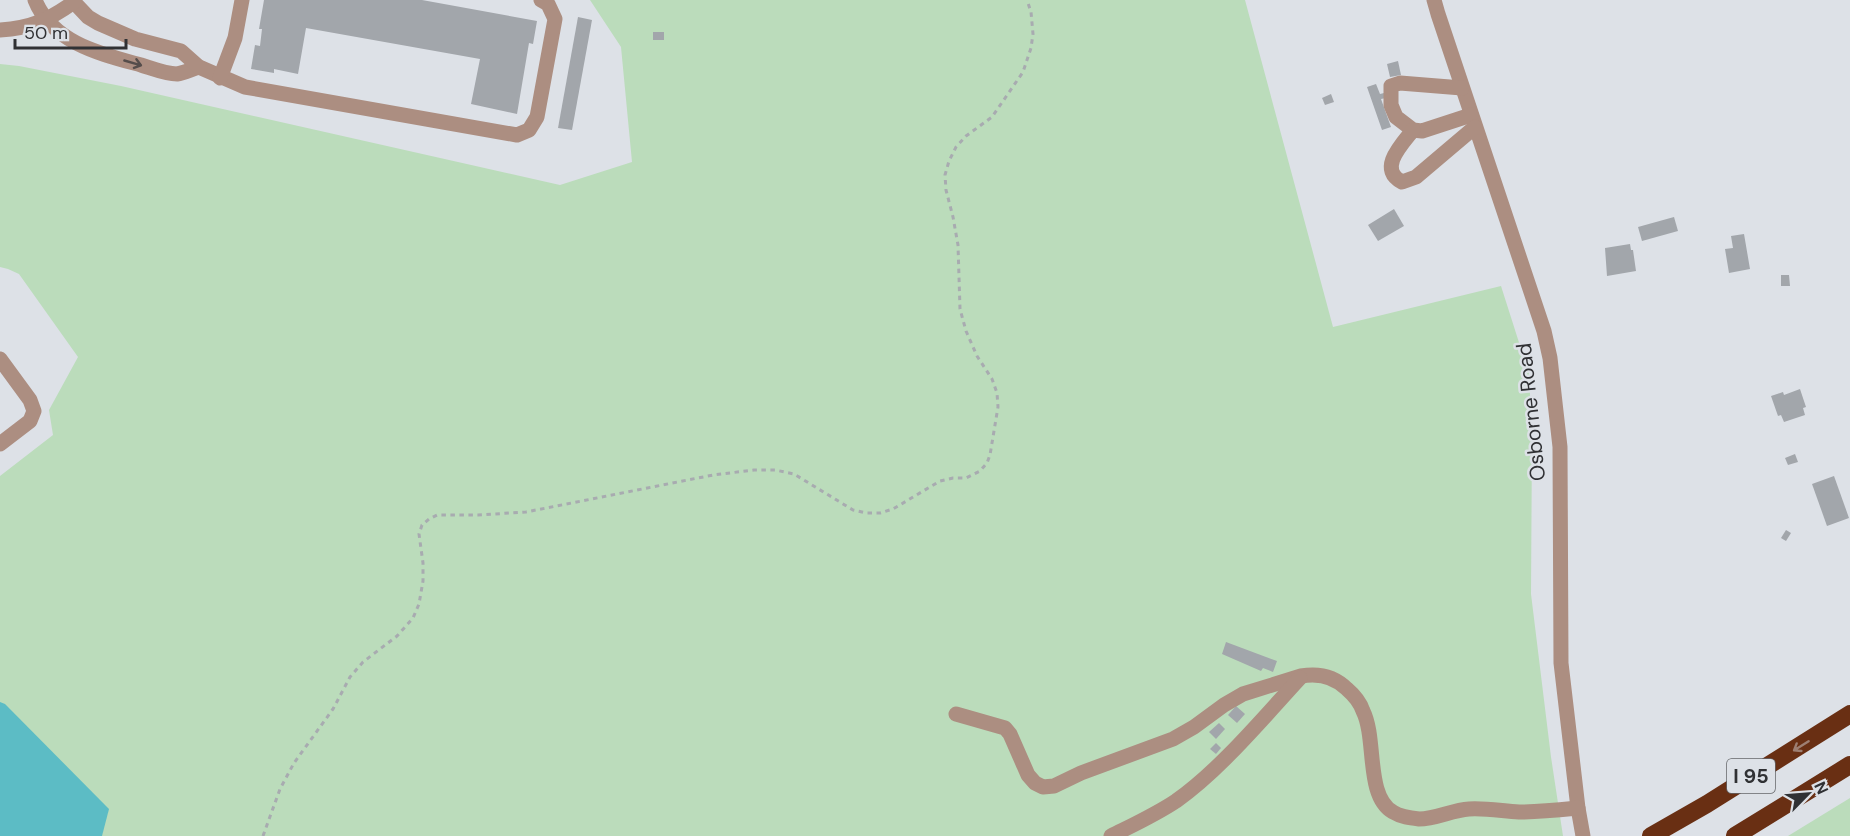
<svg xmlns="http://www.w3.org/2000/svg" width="1850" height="836" viewBox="0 0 1850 836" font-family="'DM Sans',sans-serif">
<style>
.green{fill:#bbdcbb}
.water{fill:#5cbcc5}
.building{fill:#a2a6ab}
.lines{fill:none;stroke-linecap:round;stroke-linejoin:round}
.path{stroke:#a8abb0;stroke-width:3;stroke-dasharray:4.5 4.5;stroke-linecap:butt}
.minor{stroke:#ac8e81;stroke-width:15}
.highway{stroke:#692f13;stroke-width:18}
.oneway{stroke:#554d4b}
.oneway2{stroke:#9d7f72}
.labels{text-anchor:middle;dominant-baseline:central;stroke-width:5;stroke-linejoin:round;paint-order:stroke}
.shield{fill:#dde1e7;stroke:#64666a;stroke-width:1.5}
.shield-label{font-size:20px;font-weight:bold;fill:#303134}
.street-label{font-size:21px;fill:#303134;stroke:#dde1e7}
</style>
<rect width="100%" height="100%" fill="#dde1e7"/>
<g class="green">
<polygon points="590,0 1245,0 1333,327 1501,286 1529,374 1532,433 1531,594 1551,757 1563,836 0,836 0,476 53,435 49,410 78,357 19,274 8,269 0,267 0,64 19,66 121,86 560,185 632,162 621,47"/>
<polygon points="1850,798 1850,836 1788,836"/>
</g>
<polygon class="water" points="0,702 5,704 109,809 102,836 0,836"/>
<g class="building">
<polygon points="264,0 422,0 537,21 533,44 529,43 517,114 471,104 480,59 306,28 298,74 274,69 274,73 251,69 255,45 260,46 262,29 259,29"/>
<polygon points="578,17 592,20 572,130 558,128"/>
<rect x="653" y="32" width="11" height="8"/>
<polygon points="1398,61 1401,75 1390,77 1387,64"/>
<polygon points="1376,84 1380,94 1384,93 1386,98 1381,99 1391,127 1382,130 1367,87"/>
<polygon points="1331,94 1334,102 1325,105 1322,98"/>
<polygon points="1394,209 1404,226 1378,241 1368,225"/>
<polygon points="1674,217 1678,231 1642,241 1638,227"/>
<polygon points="1744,234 1750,269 1729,273 1725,249 1733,248 1731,236"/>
<polygon points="1630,244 1631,250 1633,250 1636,271 1607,276 1605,248"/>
<polygon points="1781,275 1789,275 1790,286 1781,286"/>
<polygon points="1800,389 1806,407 1803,408 1805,415 1784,422 1781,415 1778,416 1771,396 1783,392 1784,395"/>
<polygon points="1795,454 1798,462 1788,465 1785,458"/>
<polygon points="1834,476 1849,518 1827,526 1812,484"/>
<polygon points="1786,530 1791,533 1786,541 1781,538"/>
<polygon points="1226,642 1277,661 1273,672 1263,668 1261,671 1222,654"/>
<polygon points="1236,706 1245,714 1237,723 1228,715"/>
<polygon points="1219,723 1225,729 1216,739 1209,732"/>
<polygon points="1216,743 1221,748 1216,754 1210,749"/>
</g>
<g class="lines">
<polyline class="path" points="263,836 280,789 294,763 333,709 350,677 363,662 397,636 413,618 419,604 423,581 423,563 419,534 422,525 429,519 437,515 478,515 526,512 713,475 754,470 775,470 794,474 853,510 866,513 880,513 893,509 940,481 953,478 966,478 980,471 987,463 990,455 998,407 997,393 992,379 977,356 966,331 960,309 958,245 953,217 946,190 945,175 949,161 956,147 966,136 992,117 1023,72 1031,48 1033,34 1031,12 1027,0"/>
<g class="minor">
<path d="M 35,0 C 52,43 101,54 141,65 C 151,68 166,74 177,74 C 184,73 192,69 199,67"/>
<polyline points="72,0 88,17 98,23 135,39 181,51 199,67 245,87 517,135 529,130 537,117 555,19 548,4 541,0"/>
<polyline points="1434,0 1438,14 1544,331 1550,358 1560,447 1561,663 1578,808 1583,836"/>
<path d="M 0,30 C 31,28 49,20 74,2"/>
<polyline points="220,78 235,38 242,0"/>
<polyline points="1462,88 1400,83 1391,86 1391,105 1396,117 1413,130 1422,131 1471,115"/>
<path d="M 1413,130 C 1402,144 1377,169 1402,182 L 1416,177 L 1475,127"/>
<polyline points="0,359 30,400 34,411 30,421 0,444"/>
<path d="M 956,714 L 1005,728 L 1010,734 L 1028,775 L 1035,783 L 1043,787 L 1054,786 L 1081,773 L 1173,739 L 1194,727 L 1224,705 L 1243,694 L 1301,676 C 1318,673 1334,676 1347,689 C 1354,695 1360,702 1363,711 C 1377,739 1365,796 1393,812 C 1401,817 1410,818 1419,819 C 1436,819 1452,810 1469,809 C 1486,808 1502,811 1519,812 C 1539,812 1558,810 1578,808"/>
<path d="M 1111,836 C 1133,825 1155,815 1176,801 C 1220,770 1264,717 1300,678"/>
</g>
<g class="highway">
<polyline points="1651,836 1707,804 1850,714"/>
<polyline points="1735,836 1850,765"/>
</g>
</g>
<defs><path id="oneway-shaft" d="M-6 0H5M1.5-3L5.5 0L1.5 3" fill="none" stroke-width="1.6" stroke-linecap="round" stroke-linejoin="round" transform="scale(1.5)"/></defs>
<use class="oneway" href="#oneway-shaft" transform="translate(133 63) rotate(16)"/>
<use class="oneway2" href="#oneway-shaft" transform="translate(1801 746) rotate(148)"/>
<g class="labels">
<rect class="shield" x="1727" y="759" width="48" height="34" rx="4.5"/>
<g class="shield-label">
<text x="1751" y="776">I 95</text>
</g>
<g class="street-label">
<text transform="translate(1531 412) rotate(-96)">Osborne Road</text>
</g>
</g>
<g transform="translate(1808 794) rotate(65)" stroke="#dde1e7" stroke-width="4.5" paint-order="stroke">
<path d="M0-4.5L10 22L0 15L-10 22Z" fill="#303134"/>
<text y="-9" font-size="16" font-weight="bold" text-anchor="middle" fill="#303134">N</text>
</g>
<path d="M15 39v9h111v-9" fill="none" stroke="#303134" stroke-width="3"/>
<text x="24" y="39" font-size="18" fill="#303134" stroke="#dde1e7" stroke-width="4.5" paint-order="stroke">50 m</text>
</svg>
